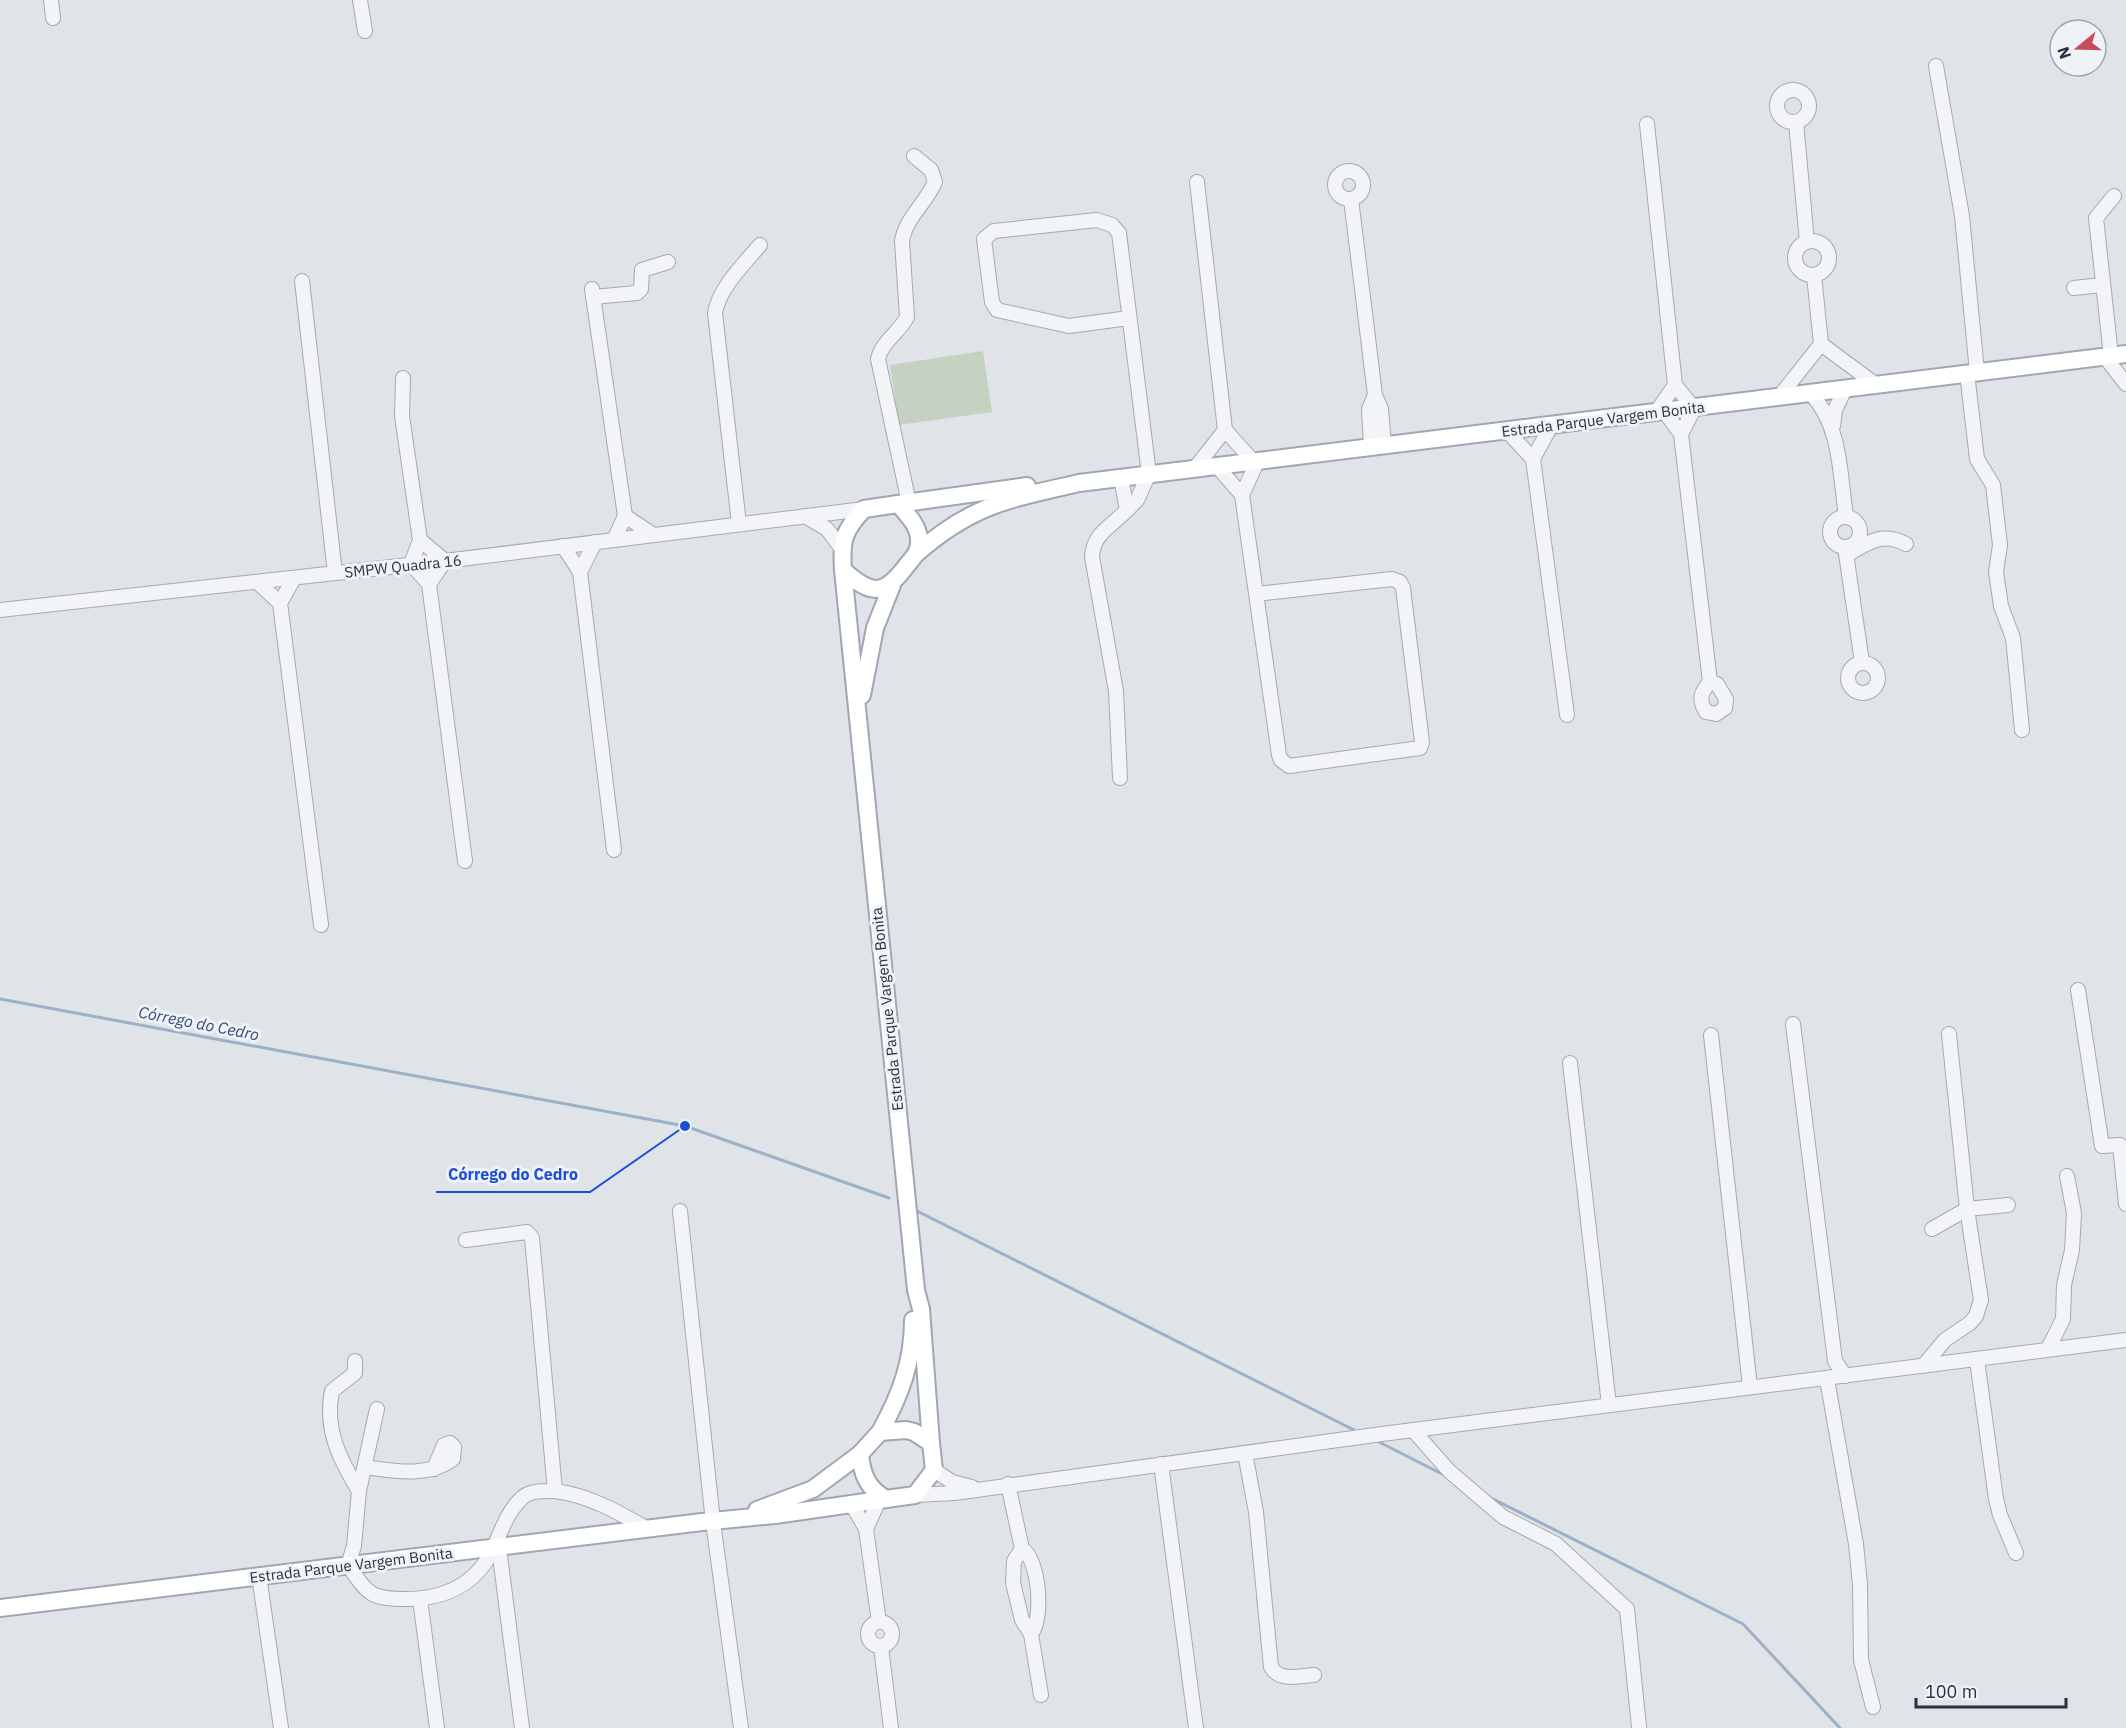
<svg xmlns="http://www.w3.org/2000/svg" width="2126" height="1728" viewBox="0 0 2126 1728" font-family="'IBM Plex Sans',sans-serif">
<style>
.park{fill:#c5d2c1}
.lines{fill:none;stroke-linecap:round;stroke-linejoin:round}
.stream{stroke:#9cb0c7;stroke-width:3}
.minor-casing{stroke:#a5aab2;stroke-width:16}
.major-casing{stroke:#a0a7b4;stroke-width:20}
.minor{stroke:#f3f4f7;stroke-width:14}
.major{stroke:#fff;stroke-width:16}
.labels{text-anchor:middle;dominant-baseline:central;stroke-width:6;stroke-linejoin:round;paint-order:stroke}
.street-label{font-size:15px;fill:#29313f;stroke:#eff2f6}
.water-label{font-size:16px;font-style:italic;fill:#354e72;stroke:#eff2f6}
.leader{fill:none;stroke:#1d4ed8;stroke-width:2}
.callout-dot{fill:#1d4ed8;stroke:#eff2f6;stroke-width:2}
.callout-label{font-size:16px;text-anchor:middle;font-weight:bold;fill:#1d4ed8;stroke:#eff2f6;stroke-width:6;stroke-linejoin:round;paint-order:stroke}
</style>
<rect width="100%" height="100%" fill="#e0e3e8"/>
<polygon class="park" points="983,351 992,412 899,425 890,365"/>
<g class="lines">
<g class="stream">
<polyline points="0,999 685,1126 889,1198"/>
<polyline points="917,1211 1354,1430"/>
<polyline points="1379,1442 1444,1475"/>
<polyline points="1491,1498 1743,1624 1840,1728"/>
</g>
<g class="minor-casing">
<g id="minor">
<polyline points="51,0 53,18"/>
<polyline points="360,0 365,31"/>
<polyline points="1936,66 1962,216 1977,372"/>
<circle cx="1793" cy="106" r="16"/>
<polyline points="1796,122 1807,242"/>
<polyline points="1647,124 1675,385 1693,407"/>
<circle cx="1349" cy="185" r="14"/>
<polyline points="1197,182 1225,430 1253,461"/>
<polyline points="1351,199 1375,395 1381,409 1384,444"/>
<circle cx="1812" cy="258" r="17"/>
<polyline points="302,281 335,573"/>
<polyline points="2074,288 2102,285"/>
<polyline points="592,289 625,516 614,540"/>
<polyline points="593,297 637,293 641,289 642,270 668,262"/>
<polyline points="1821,344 1875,384"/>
<polyline points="2111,356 2096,218 2114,196"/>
<polyline points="2105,357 2126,384"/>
<polyline points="1967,373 1977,459 1993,485 2000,545 1996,572 2001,606 2013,638 2022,730"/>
<polyline points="403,378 402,416 420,540 411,564 429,584 465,861"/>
<path d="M 1810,393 C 1841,424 1840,475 1846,517"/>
<polyline points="1779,397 1821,344 1814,275"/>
<polyline points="1657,411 1675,385"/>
<path d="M 1664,411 L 1681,434 L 1710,682 C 1701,692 1698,699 1706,712 L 1716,714 L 1725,708 L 1726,699 L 1717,684 L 1710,682"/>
<polyline points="1833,426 1835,410 1845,389"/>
<polyline points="1506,430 1533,459 1567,715"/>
<polyline points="1681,434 1695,407"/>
<polyline points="1371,446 1369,409 1375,395"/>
<polyline points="1533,459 1552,424"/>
<polyline points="1216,465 1242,495"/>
<polyline points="1195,468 1225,430"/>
<path d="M 909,503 L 878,359 C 882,341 899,333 907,317 L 902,241 C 905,219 926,203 935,182 L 931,170 L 914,156"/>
<polyline points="1127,510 1137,500 1149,474 1119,233 1112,225 1097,220 994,231 984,239 992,302 997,310 1069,326 1129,318"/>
<polyline points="625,516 652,534"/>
<polyline points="805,516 827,529 842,549"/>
<circle cx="1845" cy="532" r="15"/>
<path d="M 739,524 L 715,313 C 719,288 744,264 760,245"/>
<polyline points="420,540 445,561 429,584"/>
<polyline points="563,546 580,572 614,850"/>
<polyline points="1845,547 1862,662"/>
<path d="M 1850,553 C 1870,541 1884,532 1906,544"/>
<polyline points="580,572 595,542"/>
<polyline points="294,578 280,603 321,925"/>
<polyline points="257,582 280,603"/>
<polyline points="1256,594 1392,579 1400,582 1403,588 1422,742 1420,748 1289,766 1281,760 1279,755 1242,495 1258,460"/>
<polyline points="0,610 445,561 864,509"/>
<circle cx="1863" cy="678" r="15"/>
<path d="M 1120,778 L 1116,691 L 1092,557 C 1093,533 1112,526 1127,510 L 1121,478"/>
<polyline points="2078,990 2102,1146 2120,1145 2126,1204"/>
<polyline points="1793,1024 1835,1361 1845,1376"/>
<polyline points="1711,1035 1750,1387"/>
<polyline points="1570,1063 1609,1405"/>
<polyline points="680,1211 713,1522 741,1728"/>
<polyline points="1932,1229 1967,1209 2008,1205"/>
<polyline points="2048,1349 2063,1319 2064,1285 2072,1250 2074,1213 2067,1176"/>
<polyline points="1977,1360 1996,1499 2000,1515 2016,1553"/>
<path d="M 355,1361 L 355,1373 L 332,1391 C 324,1429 340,1460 359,1491"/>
<polyline points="1923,1366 1945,1340 1970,1323 1976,1316 1981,1300 1967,1209 1949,1034"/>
<polyline points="1827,1379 1856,1544 1860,1585 1861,1660 1873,1707"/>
<path d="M 377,1409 L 359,1491 L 354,1546 L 348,1565 C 368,1594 370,1599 406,1599 C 445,1599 477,1584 494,1547 C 501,1531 508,1511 521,1499 C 529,1490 544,1491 555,1491 L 532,1238 L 527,1232 L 466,1240"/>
<polyline points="1413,1430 1449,1471 1503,1517 1556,1544 1627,1609 1639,1727"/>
<path d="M 1245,1453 L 1256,1512 L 1271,1667 C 1280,1682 1299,1676 1314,1675"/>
<polyline points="1161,1464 1196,1728"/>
<path d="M 365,1467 C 394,1471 427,1478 453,1459 L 454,1447 L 450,1443 L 444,1445 L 434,1469"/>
<polyline points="934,1470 952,1482 972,1487"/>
<polyline points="1008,1484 1022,1549 1014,1561 1013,1583 1022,1620 1031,1634 1041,1695"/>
<path d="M 555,1491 C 588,1495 618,1512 646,1528"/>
<polyline points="915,1495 955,1493 1382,1434 2126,1340"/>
<polyline points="851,1503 866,1529 879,1622"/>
<polyline points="866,1529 879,1500"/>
<polyline points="499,1548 522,1728"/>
<path d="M 1022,1549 C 1039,1558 1044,1619 1031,1634"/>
<polyline points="259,1576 281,1728"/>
<polyline points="420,1599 437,1728"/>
<circle cx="880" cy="1634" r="12"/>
<polyline points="881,1647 891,1728"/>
</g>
</g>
<g class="major-casing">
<g id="major">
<path d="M 898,504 C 907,514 919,526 919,540 C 920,551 913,558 907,565 C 884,596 872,596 843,570 C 841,541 843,531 864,509 Z"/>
<polyline points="898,504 1027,486"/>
<path d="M 917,553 C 973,504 1010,499 1079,483 L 2126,354"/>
<polyline points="843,570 916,1290 921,1309 931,1443"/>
<polyline points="862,695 875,628 892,585"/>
<path d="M 906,1430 L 914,1432 L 931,1443 L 934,1470 L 915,1495 L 886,1499 C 867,1488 862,1474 860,1454 L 880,1432 Z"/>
<path d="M 880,1432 C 900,1396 913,1362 913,1320"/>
<polyline points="757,1510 813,1489 860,1454"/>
<polyline points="0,1608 702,1522 775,1515 886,1499"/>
</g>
</g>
<use href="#minor" class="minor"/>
<use href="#major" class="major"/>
</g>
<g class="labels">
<g class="street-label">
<text transform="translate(1603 419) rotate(-7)">Estrada Parque Vargem Bonita</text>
<text transform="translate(403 566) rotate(-6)">SMPW Quadra 16</text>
<text transform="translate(887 1009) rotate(-96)">Estrada Parque Vargem Bonita</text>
<text transform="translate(351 1565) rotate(-7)">Estrada Parque Vargem Bonita</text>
</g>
<g class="water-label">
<text transform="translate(199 1023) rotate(11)">Córrego do Cedro</text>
</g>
</g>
<path class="leader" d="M685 1126L590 1192H436"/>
<circle class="callout-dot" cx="685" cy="1126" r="6"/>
<g class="callout-label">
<text x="513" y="1180">Córrego do Cedro</text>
</g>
<g transform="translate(2078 48) rotate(251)"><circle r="28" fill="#eff2f6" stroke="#a0a5ad" stroke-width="1.5"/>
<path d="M0-4.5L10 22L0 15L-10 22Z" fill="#c94a59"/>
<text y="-9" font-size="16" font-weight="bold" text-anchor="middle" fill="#29313f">N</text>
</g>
<path d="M1916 1698v9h150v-9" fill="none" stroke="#29313f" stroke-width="3"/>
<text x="1925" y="1698" font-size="18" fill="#29313f" stroke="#eff2f6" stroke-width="4.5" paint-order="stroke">100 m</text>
</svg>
